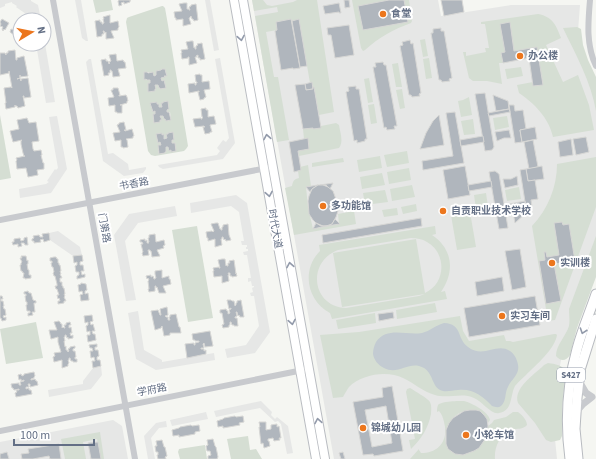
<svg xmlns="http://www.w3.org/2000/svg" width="596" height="459" viewBox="0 0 596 459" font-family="'Source Sans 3','Noto Sans SC',sans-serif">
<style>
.built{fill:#e6e7e6}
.green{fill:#d5ded3;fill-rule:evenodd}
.water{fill:#c3cbd2}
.building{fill:#b0b6bd;stroke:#d7d7d5;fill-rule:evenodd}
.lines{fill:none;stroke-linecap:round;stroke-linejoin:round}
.secondary-casing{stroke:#babdc2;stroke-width:10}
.primary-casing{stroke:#b8bbc0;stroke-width:11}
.minor{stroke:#c8cace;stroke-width:6}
.tertiary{stroke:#c8cace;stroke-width:7}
.secondary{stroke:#fff;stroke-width:8}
.primary{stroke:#fff;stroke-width:9}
.oneway{stroke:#929aaa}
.poi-dot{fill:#ec761d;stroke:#fff;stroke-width:1.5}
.labels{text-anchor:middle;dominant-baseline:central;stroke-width:4;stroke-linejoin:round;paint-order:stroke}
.shield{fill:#fff;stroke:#929aaa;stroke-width:1}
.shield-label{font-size:9px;font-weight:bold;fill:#636f85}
.poi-label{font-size:10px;font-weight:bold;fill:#636f85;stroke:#fff;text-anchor:start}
.street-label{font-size:10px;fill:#636f85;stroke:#fff}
</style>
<rect width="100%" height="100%" fill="#f5f6f2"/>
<g class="built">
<polygon points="0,0 31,0 31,1 38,5 41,20 32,20 31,16 29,16 16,7 17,6 12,3 12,2 5,4 5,6 0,8"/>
<polygon points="75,0 81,0 88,41 86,41 82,38"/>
<polygon points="205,0 210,0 219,50 214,51"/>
<polygon points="252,0 438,0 441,16 511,5 580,5 578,31 579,40 596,85 596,254 570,327 561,360 558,376 555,439 557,459 334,459"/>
<polygon points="44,38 55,102 46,103 36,44 44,44"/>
<polygon points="220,58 235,143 223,159 163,169 159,167 158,165 217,155 220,151 217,148 223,140 226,142 229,138 215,59"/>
<polygon points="89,59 91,59 108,154 113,153 128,164 129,170 146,167 146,169 143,173 124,176 103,161 86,62"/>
<polygon points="57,116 67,169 51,193 20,198 19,189 46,184 49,182 47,181 55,169 56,170 58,168 49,117"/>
<polygon points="236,195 247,203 270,332 255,353 227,358 225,349 246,345 259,326 254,296 251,296 250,293 253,292 252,288 254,287 254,286 252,286 251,281 248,282 248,278 251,278 247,255 244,255 243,252 248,251 248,249 246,249 246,247 247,247 247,245 242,245 241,241 244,241 239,212 231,206 191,213 190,203"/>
<polygon points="175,206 177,216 138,223 125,241 136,300 126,301 114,235 129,214"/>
<polygon points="58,231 80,247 82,255 73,256 50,240 49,233"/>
<polygon points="138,311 144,350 162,360 162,362 214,353 215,360 156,370 136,359 128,313"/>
<polygon points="101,366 102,375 91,389 49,397 48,390 83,384 83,381 93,368"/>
<polygon points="261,401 272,412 271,415 275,419 277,417 288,426 293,453 287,454 281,424 278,421 275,422 260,408 216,417 214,411"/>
<polygon points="206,412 208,419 172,426 170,420"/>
<polygon points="113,420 122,426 128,459 0,459 0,442"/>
<polygon points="166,421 167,427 159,428 151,438 155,459 148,459 144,436 156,423"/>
</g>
<g class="green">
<polygon points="93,0 111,0 113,10 96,13"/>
<polygon points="252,0 263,0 267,5 272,6 293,2 297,0 317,0 334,112 319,115 314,87 313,87 310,83 299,19 292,21 291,19 276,22 277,30 266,32 274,77 278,77 289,140 277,142 255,16 278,12 277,7 254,11"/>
<path d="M 352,0 L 389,0 L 358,6 L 363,30 L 408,22 L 404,0 L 409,0 L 412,21 L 411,23 C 394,29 378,38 365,50 L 363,51 L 361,48 Z"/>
<path d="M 162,6 L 163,6 L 165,8 L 168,25 L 188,146 L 186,149 L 184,151 L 155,156 L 151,155 L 148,151 L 126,22 L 127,18 L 129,17 ZM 162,69 L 165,69 L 167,76 L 164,76 L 164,77 L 161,78 L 162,81 L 164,80 L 166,88 L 161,89 L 160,88 L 159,88 L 158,85 L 155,85 L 156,89 L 148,92 L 148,83 L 150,83 L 150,80 L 147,80 L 146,79 L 144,79 L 144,72 L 152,72 L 154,76 L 156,75 ZM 168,101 L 169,109 L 167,110 L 167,112 L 170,112 L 171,120 L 164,119 L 163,116 L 160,116 L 162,120 L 160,120 L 160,122 L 154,123 L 153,114 L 155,114 L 155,111 L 153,111 L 151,103 L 157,102 L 157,104 L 159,104 L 159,107 L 162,107 L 161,103 L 163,103 L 163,102 ZM 173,132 L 174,140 L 172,140 L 172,143 L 175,143 L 176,151 L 171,152 L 171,150 L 169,150 L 168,147 L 166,147 L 166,151 L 165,152 L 165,153 L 159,154 L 158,151 L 159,151 L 161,145 L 160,142 L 158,143 L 156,135 L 162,133 L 162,135 L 164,135 L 164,139 L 167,138 L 168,133 Z"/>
<path d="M 538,14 C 553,17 556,25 561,38 L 546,45 L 563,82 L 578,75 L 589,105 L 594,130 L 553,137 C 549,118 534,103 519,93 L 517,85 L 533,82 L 534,86 L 543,84 L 537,47 L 514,51 L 510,22 L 500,24 L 505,52 L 503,63 L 499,63 L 502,84 L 487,81 L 473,81 L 469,78 L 463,52 L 466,52 L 466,56 L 486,52 L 485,48 L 489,48 L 485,24 L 481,24 L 481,22 Z"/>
<path d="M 577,27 L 581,29 L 583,45 L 588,60 L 596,77 L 596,111 C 591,82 576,55 563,28 Z"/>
<polygon points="425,39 428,56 423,57 420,40"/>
<polygon points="429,58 432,78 426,79 423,59"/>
<polygon points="398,63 402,87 396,87 392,64"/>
<polygon points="521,67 523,76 507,79 505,69"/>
<polygon points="369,78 373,102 368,103 364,79"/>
<polygon points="402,89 405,108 400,109 396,90"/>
<polygon points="469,97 472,115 461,117 458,101 463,100"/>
<polygon points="374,104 377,123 371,124 368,105"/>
<polygon points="0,115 11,178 0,180"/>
<polygon points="507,116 509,127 495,130 493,118"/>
<polygon points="473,119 475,134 464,135 461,121"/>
<path d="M 336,123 L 339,125 C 340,132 344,142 339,148 L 299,156 L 298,151 L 309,149 L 308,139 L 304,139 L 303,129 L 313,128 L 313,129 L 321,128 L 321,126 Z"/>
<polygon points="407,151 409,163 387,167 384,155"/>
<polygon points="380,156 382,168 359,172 357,160"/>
<path d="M 596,157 L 596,207 L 555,320 L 548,321 L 532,226 C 548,209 557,187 557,164 ZM 562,222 L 563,225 L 568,224 L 575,261 L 554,264 L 561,301 L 547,304 L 539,261 L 545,260 L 544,252 L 546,252 L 547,257 L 559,255 L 554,224 Z"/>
<polygon points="343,158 344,162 312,167 312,163"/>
<path d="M 308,165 L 311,186 L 306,187 L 308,207 L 313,229 L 339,224 L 338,214 L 354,211 L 356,224 L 294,235 L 285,188 L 292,186 C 293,181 294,179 299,178 L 298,171 L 301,170 L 300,167 Z"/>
<polygon points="409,168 411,180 389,184 387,172"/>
<polygon points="382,173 385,185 362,189 360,177"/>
<polygon points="412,185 415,197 392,201 390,189"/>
<polygon points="519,187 521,199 507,201 505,190"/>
<polygon points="385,190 388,202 365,205 363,193"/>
<polygon points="486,193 488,207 476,209 474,195"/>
<polygon points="416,204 417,211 403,214 401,207"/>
<polygon points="397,208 398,215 384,217 382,210"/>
<polygon points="470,212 476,247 457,250 451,215"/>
<polygon points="197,226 213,318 188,322 172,230"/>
<path d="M 435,226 L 436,234 L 432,235 C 453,249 455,272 441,292 L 445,291 L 447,299 L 332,319 L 330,313 C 307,301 301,270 320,251 L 319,245 ZM 411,238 C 417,238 422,239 427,242 C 447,253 446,284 425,293 L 416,239 L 333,253 L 342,307 L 425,294 L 419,296 L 346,308 C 312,307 306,262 338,250 Z"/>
<path d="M 596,236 L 596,277 L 577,328 L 570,355 C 566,361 561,362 556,356 C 556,345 566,336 569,326 C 570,320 569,315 569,309 Z"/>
<polygon points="435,303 437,312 397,319 396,310"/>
<polygon points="375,313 376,323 338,329 336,320"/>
<path d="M 460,316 L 463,331 L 469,341 L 504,335 L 506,341 L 510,341 L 513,342 L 554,334 L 556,334 L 557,335 C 555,349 536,365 526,375 C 522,379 518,382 515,386 C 510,395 513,411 499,413 C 491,415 482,401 474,398 C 462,392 448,399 435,395 C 423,392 414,383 403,378 C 388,370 361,374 349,387 C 347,390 345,393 343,397 L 333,398 L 320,335 L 359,332 Z"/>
<polygon points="36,322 43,358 6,364 0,329"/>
<path d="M 548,363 C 555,364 563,365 566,372 L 562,408 L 562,436 L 560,440 L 551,442 L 546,440 L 535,423 L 518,403 C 513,388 534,375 544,365 Z"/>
<path d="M 410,388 C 415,391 427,398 430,402 C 432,406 431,410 431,414 C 428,429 421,439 411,449 L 409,440 L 415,439 L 406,392 L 407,389 Z"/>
<path d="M 464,401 C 472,403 489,412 490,420 L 488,423 C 484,406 463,407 453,418 C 444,429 441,446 455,454 L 479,448 L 486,438 L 488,426 L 492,423 L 494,420 L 506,417 L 513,412 L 518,412 C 522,415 527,420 527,425 C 523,430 517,428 512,430 C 500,434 494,447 495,459 L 410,459 L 419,449 L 419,450 L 421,453 C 439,453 449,440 444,422 C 443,418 442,414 439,411 L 437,412 C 437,410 437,407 438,405 C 441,401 459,401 464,401 Z"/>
<polygon points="100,432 104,459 101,459 97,439 83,442 86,459 65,459 61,439"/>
<polygon points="248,436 250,450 256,449 262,459 231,459 227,439"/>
<polygon points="205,445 207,459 180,459 178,452 179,449"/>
</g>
<path class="water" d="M 444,323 C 463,324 456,338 468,347 C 484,359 496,342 510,351 C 513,353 516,357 517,361 C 522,375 511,378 507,389 C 505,394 506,402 501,406 C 498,408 495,407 492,406 C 483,396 472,388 458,390 C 453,390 448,392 443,391 C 430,388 435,370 419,366 C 407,363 397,375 384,368 C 378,365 374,360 373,354 C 373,350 374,346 376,342 C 387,326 407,336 422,333 C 430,331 436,325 444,323 Z"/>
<g class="building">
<polygon points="119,0 131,0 130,0 130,2 124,4 124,2 121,3 122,5 119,6 118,1"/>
<polygon points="344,0 349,0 350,7 345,8"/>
<polygon points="389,0 404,0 408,22 363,30 358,6"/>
<polygon points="441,0 462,0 464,12 444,16"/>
<polygon points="184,3 187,3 187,9 189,9 189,10 190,10 189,7 191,6 191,5 196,4 198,20 194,21 193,19 192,19 191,16 190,17 190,18 189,18 191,24 183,26 183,19 176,20 176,18 175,18 174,12 182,11 179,4"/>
<polygon points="339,3 341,13 339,13 339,12 325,14 323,6"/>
<polygon points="110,15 110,23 118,21 119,27 118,28 118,30 111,31 114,38 106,39 106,32 105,33 104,31 103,31 104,34 102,34 102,36 97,37 95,21 100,20 100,22 102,22 102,24 103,24 103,23 104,23 103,19 104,19 103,17"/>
<polygon points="2,19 9,23 5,30 4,29 3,31 2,29 3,27 0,26 1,24 0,22"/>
<polygon points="291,19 300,68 293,69 293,68 281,70 275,31 277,30 276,22"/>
<polygon points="299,19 307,66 300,67 292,21"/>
<polygon points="510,22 514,51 537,47 543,85 533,86 529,58 503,63 501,53 505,52 500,24"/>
<polygon points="349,25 354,55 335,58 331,35 328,35 327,28"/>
<polygon points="441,28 441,31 444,31 452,78 449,79 450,81 442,82 441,80 439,80 431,33 433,33 433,29"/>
<polygon points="11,29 14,30 14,29 16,30 17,29 20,31 20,35 18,38 10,32"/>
<polygon points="410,40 411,44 413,43 421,93 419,94 420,96 412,97 411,95 409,95 400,46 403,45 402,42"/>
<polygon points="191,41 193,41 194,48 195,47 195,49 196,49 196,46 198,45 197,44 202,43 205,59 200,60 200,58 198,58 198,55 196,56 197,57 195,57 197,63 189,65 189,57 188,57 188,58 182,59 181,53 182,53 181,50 188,49 186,42"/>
<polygon points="15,50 16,60 17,60 17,58 24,56 28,76 20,77 20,75 20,78 17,79 20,78 21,81 21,79 28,78 31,97 24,98 24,96 23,96 25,106 18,108 17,106 15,106 15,105 15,107 6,109 5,103 6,103 4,88 11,87 12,88 9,71 9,73 0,75 0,53 5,53 6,55 6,53 8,53 8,51"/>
<polygon points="116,54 117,61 123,60 124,62 125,62 126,68 118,69 120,76 113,77 112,71 111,71 111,70 110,70 110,73 108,73 109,75 104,76 101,60 106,59 106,61 108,61 109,64 110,63 109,62 111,61 109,55"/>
<polygon points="383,62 384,65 386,65 397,126 394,126 395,129 387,130 386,127 384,128 373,67 376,67 375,63"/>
<polygon points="162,69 165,69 166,73 167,76 164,76 165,77 161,78 162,81 164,80 166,88 160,89 160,88 159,88 158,85 155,85 156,89 155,89 155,91 148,92 148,83 150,83 150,80 147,80 146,79 144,80 144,72 147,72 148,73 153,72 154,76 156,75 156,71 161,70"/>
<polygon points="200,74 200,75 202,75 202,82 209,81 210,89 204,90 206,97 204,98 204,99 200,100 198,92 199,92 199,91 189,93 188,84 195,83 195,85 196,85 196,83 197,83 197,82 196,82 195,75"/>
<polygon points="312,82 313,89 306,90 305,84"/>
<polygon points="305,84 306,90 313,89 313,87 314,87 321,128 313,129 313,128 303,129 295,85"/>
<polygon points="356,86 356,89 359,89 367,139 365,139 365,141 357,143 357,140 354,141 346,92 349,91 348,87"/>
<polygon points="113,88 118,88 120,95 119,95 119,96 126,95 127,97 128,101 127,101 127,103 120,105 122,105 122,113 117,113 117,112 115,112 115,105 109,106 108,98 114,97 111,90 113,90"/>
<polygon points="485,93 494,147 492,150 485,151 475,94"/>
<polygon points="493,95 508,101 509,109 496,111"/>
<polygon points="168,101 169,109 167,110 167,112 169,112 171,120 166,121 165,119 164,119 163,116 160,116 162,120 160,120 160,122 154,123 153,114 155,114 155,111 153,112 150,103 157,102 157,104 159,104 159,107 162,107 161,103 163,103 163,102"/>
<polygon points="509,105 514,105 515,111 523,110 526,129 520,130 522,142 515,143"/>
<polygon points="206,108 206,110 208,110 208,117 214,116 216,124 210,125 212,132 210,132 210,133 205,134 203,127 205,127 204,126 195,127 193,119 201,118 201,119 202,119 202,118 203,117 202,117 201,109"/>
<polygon points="509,109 510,112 489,116 488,113"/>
<polygon points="455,112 464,163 423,170 422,161 453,156 446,113"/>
<polygon points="439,115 444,145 420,149 426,133 433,121"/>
<polygon points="27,118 29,123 36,122 39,141 32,142 33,149 34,151 41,150 42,155 41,155 43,163 44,163 44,169 37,170 38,175 28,177 26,168 17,169 16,161 17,160 16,158 25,156 24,156 23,153 21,144 21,141 22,140 13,142 10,131 19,129 17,120"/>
<polygon points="124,122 126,130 124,130 125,131 132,129 134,136 133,136 133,138 126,139 127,140 128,147 123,148 123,147 121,147 121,140 115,141 113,133 120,132 117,125 119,124 119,123"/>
<polygon points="535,127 537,139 522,142 520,130"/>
<polygon points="509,130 511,138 504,138 497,141 495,132"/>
<polygon points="173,132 174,140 172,140 172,143 175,143 176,151 171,152 171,150 169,151 168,147 166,147 166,152 165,152 165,153 159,154 158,145 161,145 160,142 158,143 156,134 162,133 162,135 164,134 164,139 167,138 166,134 168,134 168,133"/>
<polygon points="483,136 484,142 461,146 460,140"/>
<polygon points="586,137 589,152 576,155 573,139"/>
<polygon points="308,138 309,149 298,151 301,170 294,172 289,142"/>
<polygon points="571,139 573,155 560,157 558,142"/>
<polygon points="533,140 538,167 529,169 524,142"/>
<polygon points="465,166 470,195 448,199 443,170"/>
<polygon points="542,166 544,179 528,181 526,169"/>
<polygon points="526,169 528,181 535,180 538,199 531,200 532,207 526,208 520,170"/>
<polygon points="495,171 499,174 508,228 499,229 489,172"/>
<polygon points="517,176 518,185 505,188 503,179 511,179"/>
<polygon points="491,181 492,187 469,191 468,185"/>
<polygon points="333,183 330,189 326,185 320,185"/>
<polygon points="318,185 312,189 310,192 306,187"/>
<polygon points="318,185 323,185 328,187 333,191 337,202 338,211 336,217 332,224 328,226 323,226 316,223 313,220 309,214 308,201 309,196 312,189"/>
<polygon points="525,201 525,204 505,208 504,205"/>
<polygon points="525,204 527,212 515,223 512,207"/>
<polygon points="421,218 422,226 323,243 322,235"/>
<polygon points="335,219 340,224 326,226 332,224"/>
<polygon points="562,222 563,225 569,224 575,261 554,264 561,301 546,304 539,261 545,260 544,252 546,252 547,257 559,255 554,223"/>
<polygon points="216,223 218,223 220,229 221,229 221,230 222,230 222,227 223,227 223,225 228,224 229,235 231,240 226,241 225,239 224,240 223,237 222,237 222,239 221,239 222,245 215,247 215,239 208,241 208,238 207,238 206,232 212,231 213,232 214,231 211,224"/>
<polygon points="316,223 321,226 326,226 313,229"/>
<polygon points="49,233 50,240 44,242 43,239 40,240 41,242 34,243 34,241 32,241 32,239 34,238 33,236 39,235 40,237 43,237 42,234"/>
<polygon points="155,234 156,242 164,240 165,245 163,246 164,248 157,250 160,256 152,257 151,251 150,251 150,250 148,250 149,255 143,256 142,253 143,252 141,244 143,244 142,242 140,242 140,240 145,239 145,241 147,240 147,243 149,243 148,242 149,242 148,238 149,238 149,235"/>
<polygon points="27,237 28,245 25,245 24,243 21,243 22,246 18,247 18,244 13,245 12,242 14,242 14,239 20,238 21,241 24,240 24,238"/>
<polygon points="520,249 526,287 512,290 505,251"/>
<polygon points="82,255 83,261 80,262 80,265 83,265 84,271 81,271 82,275 85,274 85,277 77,279 77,276 79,275 79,272 76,272 75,266 77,265 77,262 74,263 73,256"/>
<polygon points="21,256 26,256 27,261 28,260 28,264 27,264 28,270 29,270 29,275 31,275 31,278 25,279 25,278 23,278 24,273 23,273 22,271 21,271 20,265 21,265 21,263 22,262 20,258 22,258"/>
<polygon points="54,257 56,257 57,259 58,259 58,263 59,263 59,265 60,265 61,271 60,271 61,274 60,274 62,278 60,278 60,282 62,282 62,286 63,286 63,288 64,288 65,294 64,294 65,296 64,297 66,301 64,301 64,303 58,304 58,301 60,301 59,298 58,299 57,295 59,295 57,289 56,289 55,286 57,286 57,284 55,276 54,276 53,273 54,272 53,267 52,267 51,263 52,263 52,261 50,261 50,258"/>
<polygon points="222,259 225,259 226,266 227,265 227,266 228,266 228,263 230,263 229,261 234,260 236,274 236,273 237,276 232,277 232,276 230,276 230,273 228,273 229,275 228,275 229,281 222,283 222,276 214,277 213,271 214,271 213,268 219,267 219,268 220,268 218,260"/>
<polygon points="162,270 162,278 169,276 169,279 170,279 171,284 163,286 166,293 159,293 157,287 156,288 156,286 155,286 155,291 149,292 148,289 149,289 148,281 149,280 148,278 147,279 146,276 151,275 151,277 153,276 154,279 155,279 155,278 156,278 155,274 155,271"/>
<polygon points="502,277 504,291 477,296 475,282"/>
<polygon points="81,283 86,284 87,290 85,291 85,294 88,293 89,300 81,301 80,295 83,294 82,291 79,292 78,285 81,284"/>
<polygon points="28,291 29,293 31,293 33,300 36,301 36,303 34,303 34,304 35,312 32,312 33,315 28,316 28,313 30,313 30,311 27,311 26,305 27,305 27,302 26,302 25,296 26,296 26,294 24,294 24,292"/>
<polygon points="0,296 2,296 3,299 1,299 1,301 3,301 4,306 3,306 4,309 5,309 6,315 3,316 4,318 6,317 6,320 2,321 1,318 0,318"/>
<polygon points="535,296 540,325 469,337 464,308"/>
<polygon points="227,300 231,300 232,301 234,301 235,306 236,305 236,303 237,303 237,301 241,300 244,317 240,317 239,315 238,316 237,312 236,312 237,316 235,317 235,318 237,318 238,326 234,326 234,325 232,325 231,322 230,322 230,325 229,325 229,327 223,328 222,325 224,324 222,313 220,313 220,310 226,309 227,311 228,311 228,314 230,313 229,310 231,309 231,308 229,309"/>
<polygon points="167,307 168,315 165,316 166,317 168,317 168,320 170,320 169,317 170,317 170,315 176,314 179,327 180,327 181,333 170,333 170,335 164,336 162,326 161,328 155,330 151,311 158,310 160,315 161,315 160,309"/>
<polygon points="393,312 394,318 379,321 378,314"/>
<polygon points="92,315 93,321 90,322 91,325 93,324 95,331 92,331 93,334 95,334 96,340 88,342 87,335 90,335 90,331 87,332 86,326 88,325 88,322 85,323 84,316"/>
<polygon points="59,321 60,322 61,324 62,324 62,328 63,327 64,328 65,328 64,325 66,325 66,323 70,322 71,325 69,325 69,328 71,327 72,333 70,333 71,336 73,335 73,338 68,339 68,337 67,338 66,335 65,335 65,337 64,337 65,341 64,341 65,347 66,346 66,350 67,350 68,352 69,351 68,349 70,348 70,347 75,346 75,348 73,349 73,351 75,351 76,357 75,357 75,359 77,359 77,362 73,362 73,361 71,361 70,358 69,358 69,360 68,360 69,363 68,364 68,366 62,368 62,360 54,362 53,357 55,356 54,353 61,352 58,342 58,337 51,339 49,330 57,330 54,322"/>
<polygon points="210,331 213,346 205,347 204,343 203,344 204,348 201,348 201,349 204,349 204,351 206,350 206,354 187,358 185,344 194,343 194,345 195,345 195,343 199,342 199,341 195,341 195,340 193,340 192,334"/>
<polygon points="97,344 97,347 95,347 95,350 98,350 99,356 97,357 97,360 100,360 101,366 93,368 92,361 95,361 94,357 91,358 90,351 93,351 92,348 90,348 89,345"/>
<polygon points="34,372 35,376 34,377 34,378 31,379 31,380 35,379 36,381 37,381 38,385 30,387 30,384 28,384 29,387 26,387 26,389 29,388 29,390 31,390 32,394 16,397 15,393 17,392 16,390 19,390 19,389 14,390 13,388 12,388 11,384 19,383 19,385 21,385 20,382 24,381 24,380 21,381 21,379 19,380 18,375 21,374 22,376 24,375 24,374"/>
<path d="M 392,386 L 403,451 L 374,456 L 373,454 L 363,455 L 353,402 L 383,397 L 382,388 ZM 386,406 L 392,443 L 372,447 L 365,410 Z"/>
<polygon points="470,410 476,410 480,411 484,415 487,419 488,426 486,438 479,448 474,451 463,455 455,454 448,449 446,444 446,430 449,423 453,418 464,411"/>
<polygon points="235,416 236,417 243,416 244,422 239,423 240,425 223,428 223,426 218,427 217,421 223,419 224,418"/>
<polygon points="259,422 266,422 266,430 271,429 271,425 277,424 277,427 279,426 281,438 279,438 280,440 274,441 273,438 268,439 268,441 269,441 270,446 264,448 263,443 261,444 259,427 260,427"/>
<polygon points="191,425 192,426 199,425 200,431 195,432 195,434 179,437 179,435 173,436 172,430 179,428 180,427"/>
<polygon points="213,439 215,446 216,447 218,457 217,459 208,459 208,456 211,455 210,451 207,451 206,446 208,445 207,440"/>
<polygon points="162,440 164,447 165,447 167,456 165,457 166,459 158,459 157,455 158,455 158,452 156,452 155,446 157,446 156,441"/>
<polygon points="98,442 101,459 91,459 88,443"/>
<polygon points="59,444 61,459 50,459 49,456 33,459 22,459 21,454 29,453 28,449"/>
<polygon points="7,452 9,459 0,459 0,454"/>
<polygon points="343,452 345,459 341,459 339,453"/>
</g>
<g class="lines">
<g class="secondary-casing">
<g id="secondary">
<polyline points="234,0 316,459"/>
<polyline points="243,0 325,459"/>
</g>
</g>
<g class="primary-casing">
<g id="primary">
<path d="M 570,459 C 565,422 567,385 577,349 C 582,330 590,312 596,294"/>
<polyline points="578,459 575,429 577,398 580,370 596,319"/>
</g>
</g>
<g class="minor">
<polyline points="53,0 135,459"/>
<path d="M 590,0 C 588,23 586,45 596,66"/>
<polyline points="0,220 267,168"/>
<polyline points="0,431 303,370"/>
</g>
<polyline class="tertiary" points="576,412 583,404 592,397 586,393 579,381"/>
<use href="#secondary" class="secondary"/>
<use href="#primary" class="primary"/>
</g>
<defs><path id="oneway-chevron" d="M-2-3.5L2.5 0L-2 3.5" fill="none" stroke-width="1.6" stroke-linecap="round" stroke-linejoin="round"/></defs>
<g class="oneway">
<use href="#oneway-chevron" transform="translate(241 38) rotate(80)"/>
<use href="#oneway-chevron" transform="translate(267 137) rotate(-100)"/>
<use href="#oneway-chevron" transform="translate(269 194) rotate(80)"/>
<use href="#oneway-chevron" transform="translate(290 265) rotate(-100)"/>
<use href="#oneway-chevron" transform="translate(292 322) rotate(80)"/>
<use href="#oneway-chevron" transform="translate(583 331) rotate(109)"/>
<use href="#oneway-chevron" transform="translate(318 421) rotate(-100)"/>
</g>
<g class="poi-dot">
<circle cx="383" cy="14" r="4"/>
<circle cx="520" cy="56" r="4"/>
<circle cx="323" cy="206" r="4"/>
<circle cx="443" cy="211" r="4"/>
<circle cx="552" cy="263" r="4"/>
<circle cx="502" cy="316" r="4"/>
<circle cx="363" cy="428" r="4"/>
<circle cx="466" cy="435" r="4"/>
</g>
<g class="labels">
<rect class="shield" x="557" y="368" width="28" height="14" rx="3"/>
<g class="shield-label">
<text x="571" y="375">S427</text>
</g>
<g class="poi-label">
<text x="391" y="14">食堂</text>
<text x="528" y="56">办公楼</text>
<text x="331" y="206">多功能馆</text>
<text x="451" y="211">自贡职业技术学校</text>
<text x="560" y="263">实训楼</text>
<text x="510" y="316">实习车间</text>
<text x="371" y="428">锦城幼儿园</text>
<text x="474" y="435">小轮车馆</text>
</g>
<g class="street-label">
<text transform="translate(134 184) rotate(-11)">书香路</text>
<text transform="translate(104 228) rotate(80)">门第路</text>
<text transform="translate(275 229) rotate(80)">时代大道</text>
<text transform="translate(152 390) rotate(-11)">学府路</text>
</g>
</g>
<g transform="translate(32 32) rotate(80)"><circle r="19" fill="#ffffff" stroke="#c1c5ce"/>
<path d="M0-3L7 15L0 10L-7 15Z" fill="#ec761d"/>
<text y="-6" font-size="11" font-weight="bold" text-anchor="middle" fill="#636f85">N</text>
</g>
<path d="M14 439v6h80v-6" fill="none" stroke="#636f85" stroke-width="2"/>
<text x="20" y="439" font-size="12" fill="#636f85" stroke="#ffffff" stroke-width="3" paint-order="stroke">100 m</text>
</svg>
